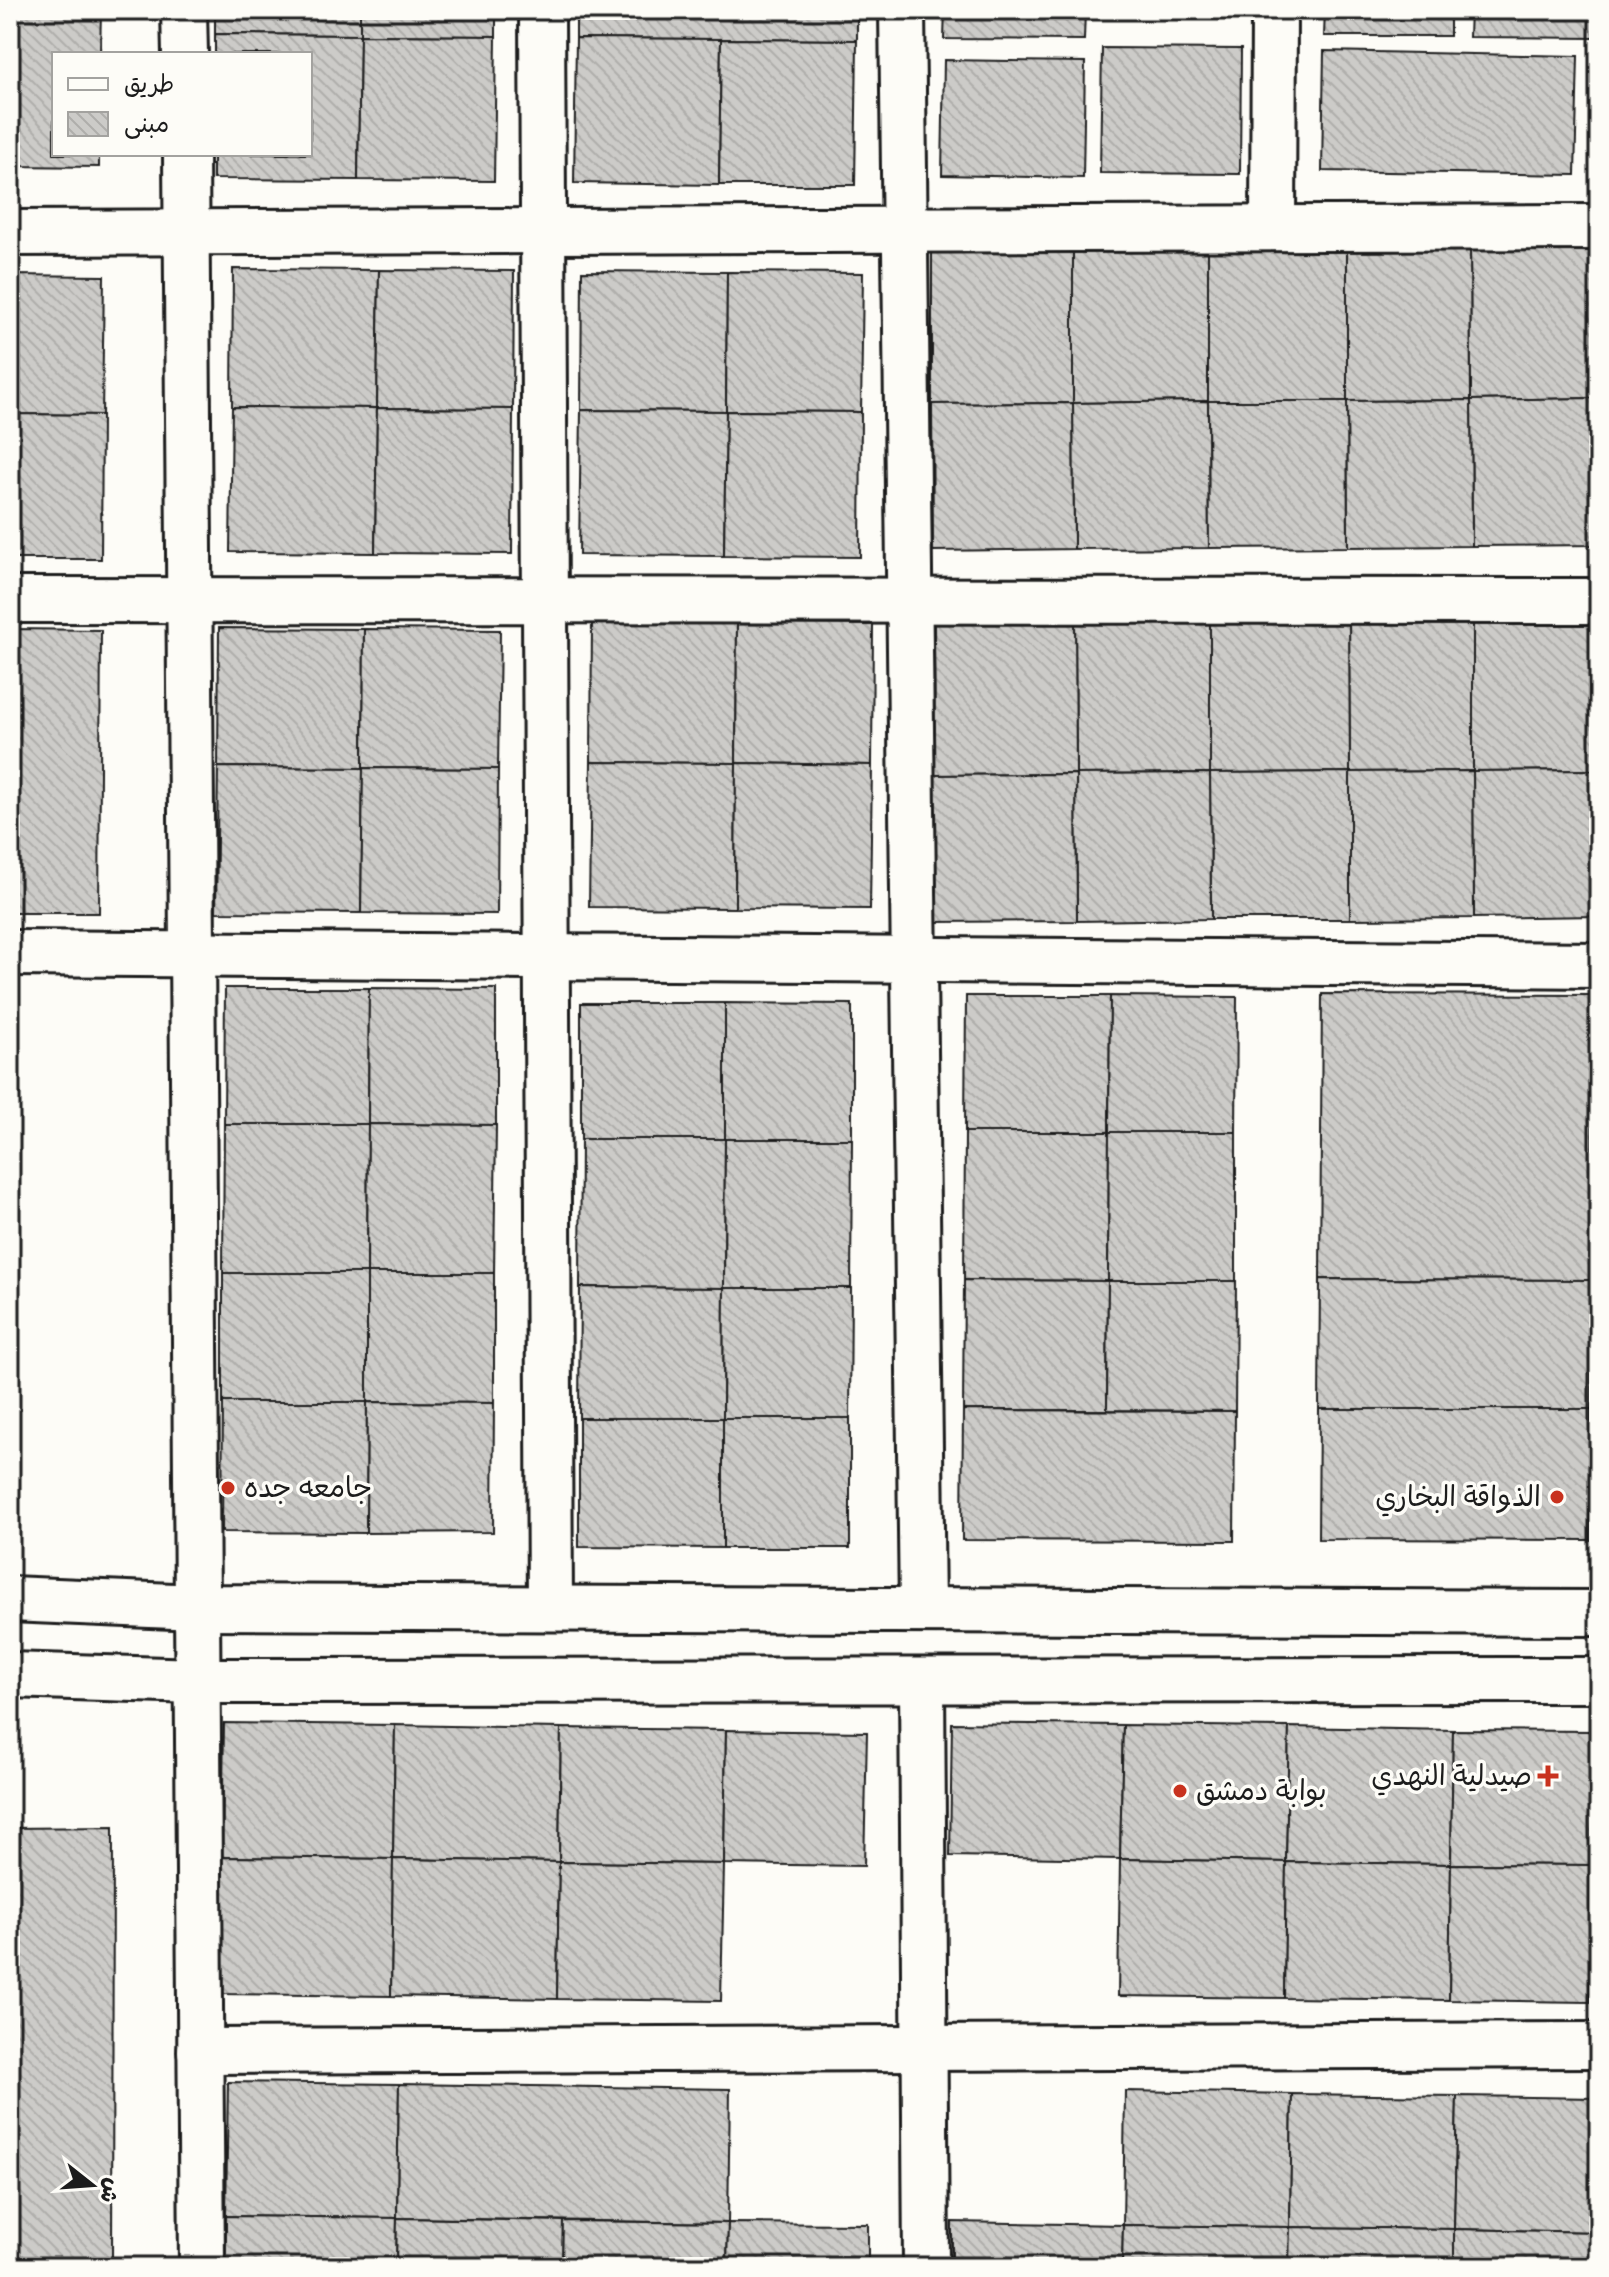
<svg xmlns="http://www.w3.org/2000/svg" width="1609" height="2277" viewBox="0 0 1609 2277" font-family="'Balsamiq Sans','Playpen Sans Arabic',sans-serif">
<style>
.building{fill:url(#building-back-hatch);stroke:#1c1c1c;stroke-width:2}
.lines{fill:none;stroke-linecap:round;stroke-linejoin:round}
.minor-casing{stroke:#1c1c1c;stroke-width:50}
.tertiary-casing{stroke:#1c1c1c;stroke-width:50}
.minor{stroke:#fdfcf7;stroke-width:44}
.tertiary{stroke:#fdfcf7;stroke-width:44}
.poi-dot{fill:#c8321e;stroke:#fdfcf7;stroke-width:3}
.labels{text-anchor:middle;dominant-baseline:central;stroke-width:7;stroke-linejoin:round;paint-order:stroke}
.poi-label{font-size:28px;fill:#1c1c1c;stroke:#fdfcf7;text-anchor:start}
</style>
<defs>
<pattern id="building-back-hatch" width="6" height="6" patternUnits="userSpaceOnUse" patternTransform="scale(2)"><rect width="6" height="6" fill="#cccbc8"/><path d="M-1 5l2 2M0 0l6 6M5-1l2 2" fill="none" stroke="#afaeab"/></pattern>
</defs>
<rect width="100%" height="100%" fill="#fdfcf7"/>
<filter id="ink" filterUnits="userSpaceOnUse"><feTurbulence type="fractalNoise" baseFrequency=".0125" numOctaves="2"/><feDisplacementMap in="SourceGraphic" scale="16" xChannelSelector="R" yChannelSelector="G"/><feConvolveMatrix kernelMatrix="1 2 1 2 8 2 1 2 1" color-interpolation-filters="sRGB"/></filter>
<g filter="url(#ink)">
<g class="building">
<polygon points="10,10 101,10 100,54 54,54 54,154 99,154 99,167 10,166"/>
<polygon points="215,10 360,10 360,35 215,34"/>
<polygon points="360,10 496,10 496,36 360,35"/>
<polygon points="576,10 857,10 857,40 576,38"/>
<polygon points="945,10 1085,10 1084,40 944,39"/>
<polygon points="1325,10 1450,10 1450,36 1324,36"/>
<polygon points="1470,10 1595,10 1594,38 1469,37"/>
<polygon points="215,34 360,35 358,180 213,179 213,154 310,154 310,54 215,54"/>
<polygon points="360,35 496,36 494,181 358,180"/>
<polygon points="576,38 721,39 719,185 574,183"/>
<polygon points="721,39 857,40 855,185 719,185"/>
<polygon points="1102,48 1241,49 1240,174 1100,173"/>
<polygon points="1324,51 1578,56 1575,175 1322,171"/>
<polygon points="944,60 1085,62 1083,178 942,175"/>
<polygon points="1594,247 1595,398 1471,400 1470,248"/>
<polygon points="1347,248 1347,401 1208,401 1208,250"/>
<polygon points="1347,248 1470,248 1471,400 1347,401"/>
<polygon points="1073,250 1073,403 932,404 932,252"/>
<polygon points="1073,250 1208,250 1208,401 1073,403"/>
<polygon points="233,269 379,270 377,408 232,407"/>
<polygon points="379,270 514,271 513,409 377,408"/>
<polygon points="582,271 727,272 726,411 581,410"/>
<polygon points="727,272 863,273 861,412 726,411"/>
<polygon points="10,275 104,276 102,415 10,414"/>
<polygon points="1595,398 1595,545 1472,546 1471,400"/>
<polygon points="1471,400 1472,546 1348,547 1347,401"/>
<polygon points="1208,401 1209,548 1074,549 1073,403"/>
<polygon points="1208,401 1347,401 1348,547 1209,548"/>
<polygon points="1073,403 1074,549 933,551 932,404"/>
<polygon points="232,407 377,408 375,553 230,552"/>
<polygon points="377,408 513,409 512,554 375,553"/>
<polygon points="581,410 726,411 724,556 579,555"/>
<polygon points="726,411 861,412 860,557 724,556"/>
<polygon points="10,414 102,415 101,559 10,559"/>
<polygon points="1597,618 1597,770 1473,771 1473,619"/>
<polygon points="1473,619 1473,771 1350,772 1349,620"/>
<polygon points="1349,620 1350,772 1210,773 1210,621"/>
<polygon points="1210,621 1210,773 1076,774 1075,622"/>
<polygon points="1075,622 1076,774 935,775 934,623"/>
<polygon points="592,623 737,624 736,763 591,762"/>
<polygon points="737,624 873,625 872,765 736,763"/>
<polygon points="219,628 364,629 363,768 218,767"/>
<polygon points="10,629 101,630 99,913 10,913"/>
<polygon points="364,629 500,630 498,769 363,768"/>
<polygon points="591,762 736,763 735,908 589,907"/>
<polygon points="736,763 872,765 870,909 735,908"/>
<polygon points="218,767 363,768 361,913 216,912"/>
<polygon points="363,768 498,769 497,914 361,913"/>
<polygon points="1597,770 1598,916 1474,918 1473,771"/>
<polygon points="1473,771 1474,918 1350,919 1350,772"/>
<polygon points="1350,772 1350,919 1211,919 1210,773"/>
<polygon points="1210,773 1211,919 1077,921 1076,774"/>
<polygon points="1076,774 1077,921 935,922 935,775"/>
<polygon points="225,988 369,988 368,1124 224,1124"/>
<polygon points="369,988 496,989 496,1125 368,1124"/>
<polygon points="1322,994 1593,995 1592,1280 1320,1279"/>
<polygon points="966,996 1110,996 1109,1132 965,1132"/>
<polygon points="1110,996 1237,997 1236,1132 1109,1132"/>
<rect x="581" y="1003" width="144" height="136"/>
<polygon points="725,1003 852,1004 852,1139 725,1139"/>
<polygon points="224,1124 368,1124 367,1273 223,1273"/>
<polygon points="368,1124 496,1125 494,1273 367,1273"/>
<polygon points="965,1132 1109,1132 1108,1281 964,1280"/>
<polygon points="1109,1132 1236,1132 1236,1281 1108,1281"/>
<polygon points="581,1139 725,1139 724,1288 580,1287"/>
<polygon points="725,1139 852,1139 851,1288 724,1288"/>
<rect x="223" y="1273" width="144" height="129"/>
<polygon points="367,1273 494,1273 494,1403 367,1402"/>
<polygon points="1320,1279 1592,1280 1591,1409 1319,1409"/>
<polygon points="964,1280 1108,1281 1107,1410 963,1410"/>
<polygon points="1108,1281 1236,1281 1235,1411 1107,1410"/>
<polygon points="580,1287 724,1288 723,1418 579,1418"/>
<polygon points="724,1288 851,1288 850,1418 723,1418"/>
<polygon points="223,1402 367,1402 366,1533 222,1532"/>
<polygon points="367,1402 494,1403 493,1532 366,1533"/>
<polygon points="1319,1409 1591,1409 1590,1540 1318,1539"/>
<polygon points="963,1410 1235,1411 1234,1541 962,1540"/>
<polygon points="579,1418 723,1418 723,1548 579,1547"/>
<rect x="723" y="1418" width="127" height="130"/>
<polygon points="224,1723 395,1725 393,1859 222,1857"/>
<polygon points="952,1723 1123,1725 1120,1859 950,1856"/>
<polygon points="395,1725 561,1728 559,1862 393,1859"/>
<polygon points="1123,1725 1289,1727 1286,1862 1120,1859"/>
<polygon points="1289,1727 1453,1730 1451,1864 1286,1862"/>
<polygon points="561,1728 726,1730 724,1864 559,1862"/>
<polygon points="726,1730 867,1732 864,1866 724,1864"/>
<polygon points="1453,1730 1594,1731 1591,1865 1451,1864"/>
<polygon points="113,1827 112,2267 10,2267 10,1828"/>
<polygon points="222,1857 393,1859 391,1996 220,1994"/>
<polygon points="393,1859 559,1862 557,1999 391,1996"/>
<polygon points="1120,1859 1286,1862 1284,1998 1118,1996"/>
<polygon points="559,1862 724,1864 721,2001 557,1999"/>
<polygon points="1286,1862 1451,1864 1449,2000 1284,1998"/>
<polygon points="1451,1864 1591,1865 1590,2002 1449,2000"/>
<polygon points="228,2082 399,2084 397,2218 226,2216"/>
<polygon points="399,2084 730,2089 728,2223 397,2218"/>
<polygon points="1125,2091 1292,2094 1290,2227 1123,2225"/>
<polygon points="1292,2094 1457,2096 1454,2229 1290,2227"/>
<polygon points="1457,2096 1597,2098 1595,2232 1454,2229"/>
<polygon points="226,2216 397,2218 396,2267 226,2267"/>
<polygon points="397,2218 563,2221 562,2267 396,2267"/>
<polygon points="563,2221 728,2223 727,2267 562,2267"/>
<polygon points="952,2222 1123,2225 1122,2267 952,2267"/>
<polygon points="728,2223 868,2224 868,2267 727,2267"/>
<polygon points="1123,2225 1290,2227 1289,2267 1122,2267"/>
<polygon points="1290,2227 1454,2229 1454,2267 1289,2267"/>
<polygon points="1454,2229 1595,2232 1594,2267 1454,2267"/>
</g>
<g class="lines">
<g class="minor-casing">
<g id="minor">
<polyline points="184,10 185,54"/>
<polyline points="542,10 550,1608"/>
<polyline points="902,10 922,1610"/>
<polyline points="186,154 202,2267"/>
<polyline points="1273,228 1274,10"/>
<polyline points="10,233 1599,227"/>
<polyline points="10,600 1599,601"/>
<polyline points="10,953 1599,965"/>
<polyline points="922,1681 926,2267"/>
<polyline points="200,2051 1599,2045"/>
</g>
</g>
<g class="tertiary-casing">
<g id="tertiary">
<polyline points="10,1599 197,1607 1599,1613"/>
<polyline points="10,1675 197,1681 1599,1680"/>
</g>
</g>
<use href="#minor" class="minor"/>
<use href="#tertiary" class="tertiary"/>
</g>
</g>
<g class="poi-dot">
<circle cx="228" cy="1488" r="8"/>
<circle cx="1557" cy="1497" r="8"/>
<path d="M1544 1764h8v8h8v8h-8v8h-8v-8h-8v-8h8z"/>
<circle cx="1180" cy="1791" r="8"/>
</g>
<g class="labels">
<g class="poi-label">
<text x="244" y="1488">جامعه جده</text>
<text x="1541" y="1497" text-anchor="end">الذواقة البخاري</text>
<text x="1532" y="1776" text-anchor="end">صيدلية النهدي</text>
<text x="1196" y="1791">بوابة دمشق</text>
</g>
</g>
<rect width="1609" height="2277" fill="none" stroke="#fdfcf7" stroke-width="40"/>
<rect x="20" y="20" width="1569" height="2237" fill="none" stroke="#1c1c1c" stroke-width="3" filter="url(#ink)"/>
<rect x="52" y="52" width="260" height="104" fill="#fdfcf7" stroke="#a3a29f" stroke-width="2"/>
<rect x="68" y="78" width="40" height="12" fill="#fdfcf7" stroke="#a3a29f" stroke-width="2"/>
<text x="124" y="92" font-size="24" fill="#1c1c1c">طريق</text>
<rect x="68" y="112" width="40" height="24" fill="url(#building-back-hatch)" stroke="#a3a29f" stroke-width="2"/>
<text x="124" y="132" font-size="24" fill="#1c1c1c">مبنى</text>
<g transform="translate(92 2185) rotate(107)" stroke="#fdfcf7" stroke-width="6" paint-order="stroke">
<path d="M0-6L14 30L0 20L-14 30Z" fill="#1c1c1c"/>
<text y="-12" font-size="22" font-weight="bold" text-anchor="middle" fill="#1c1c1c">ش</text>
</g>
</svg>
